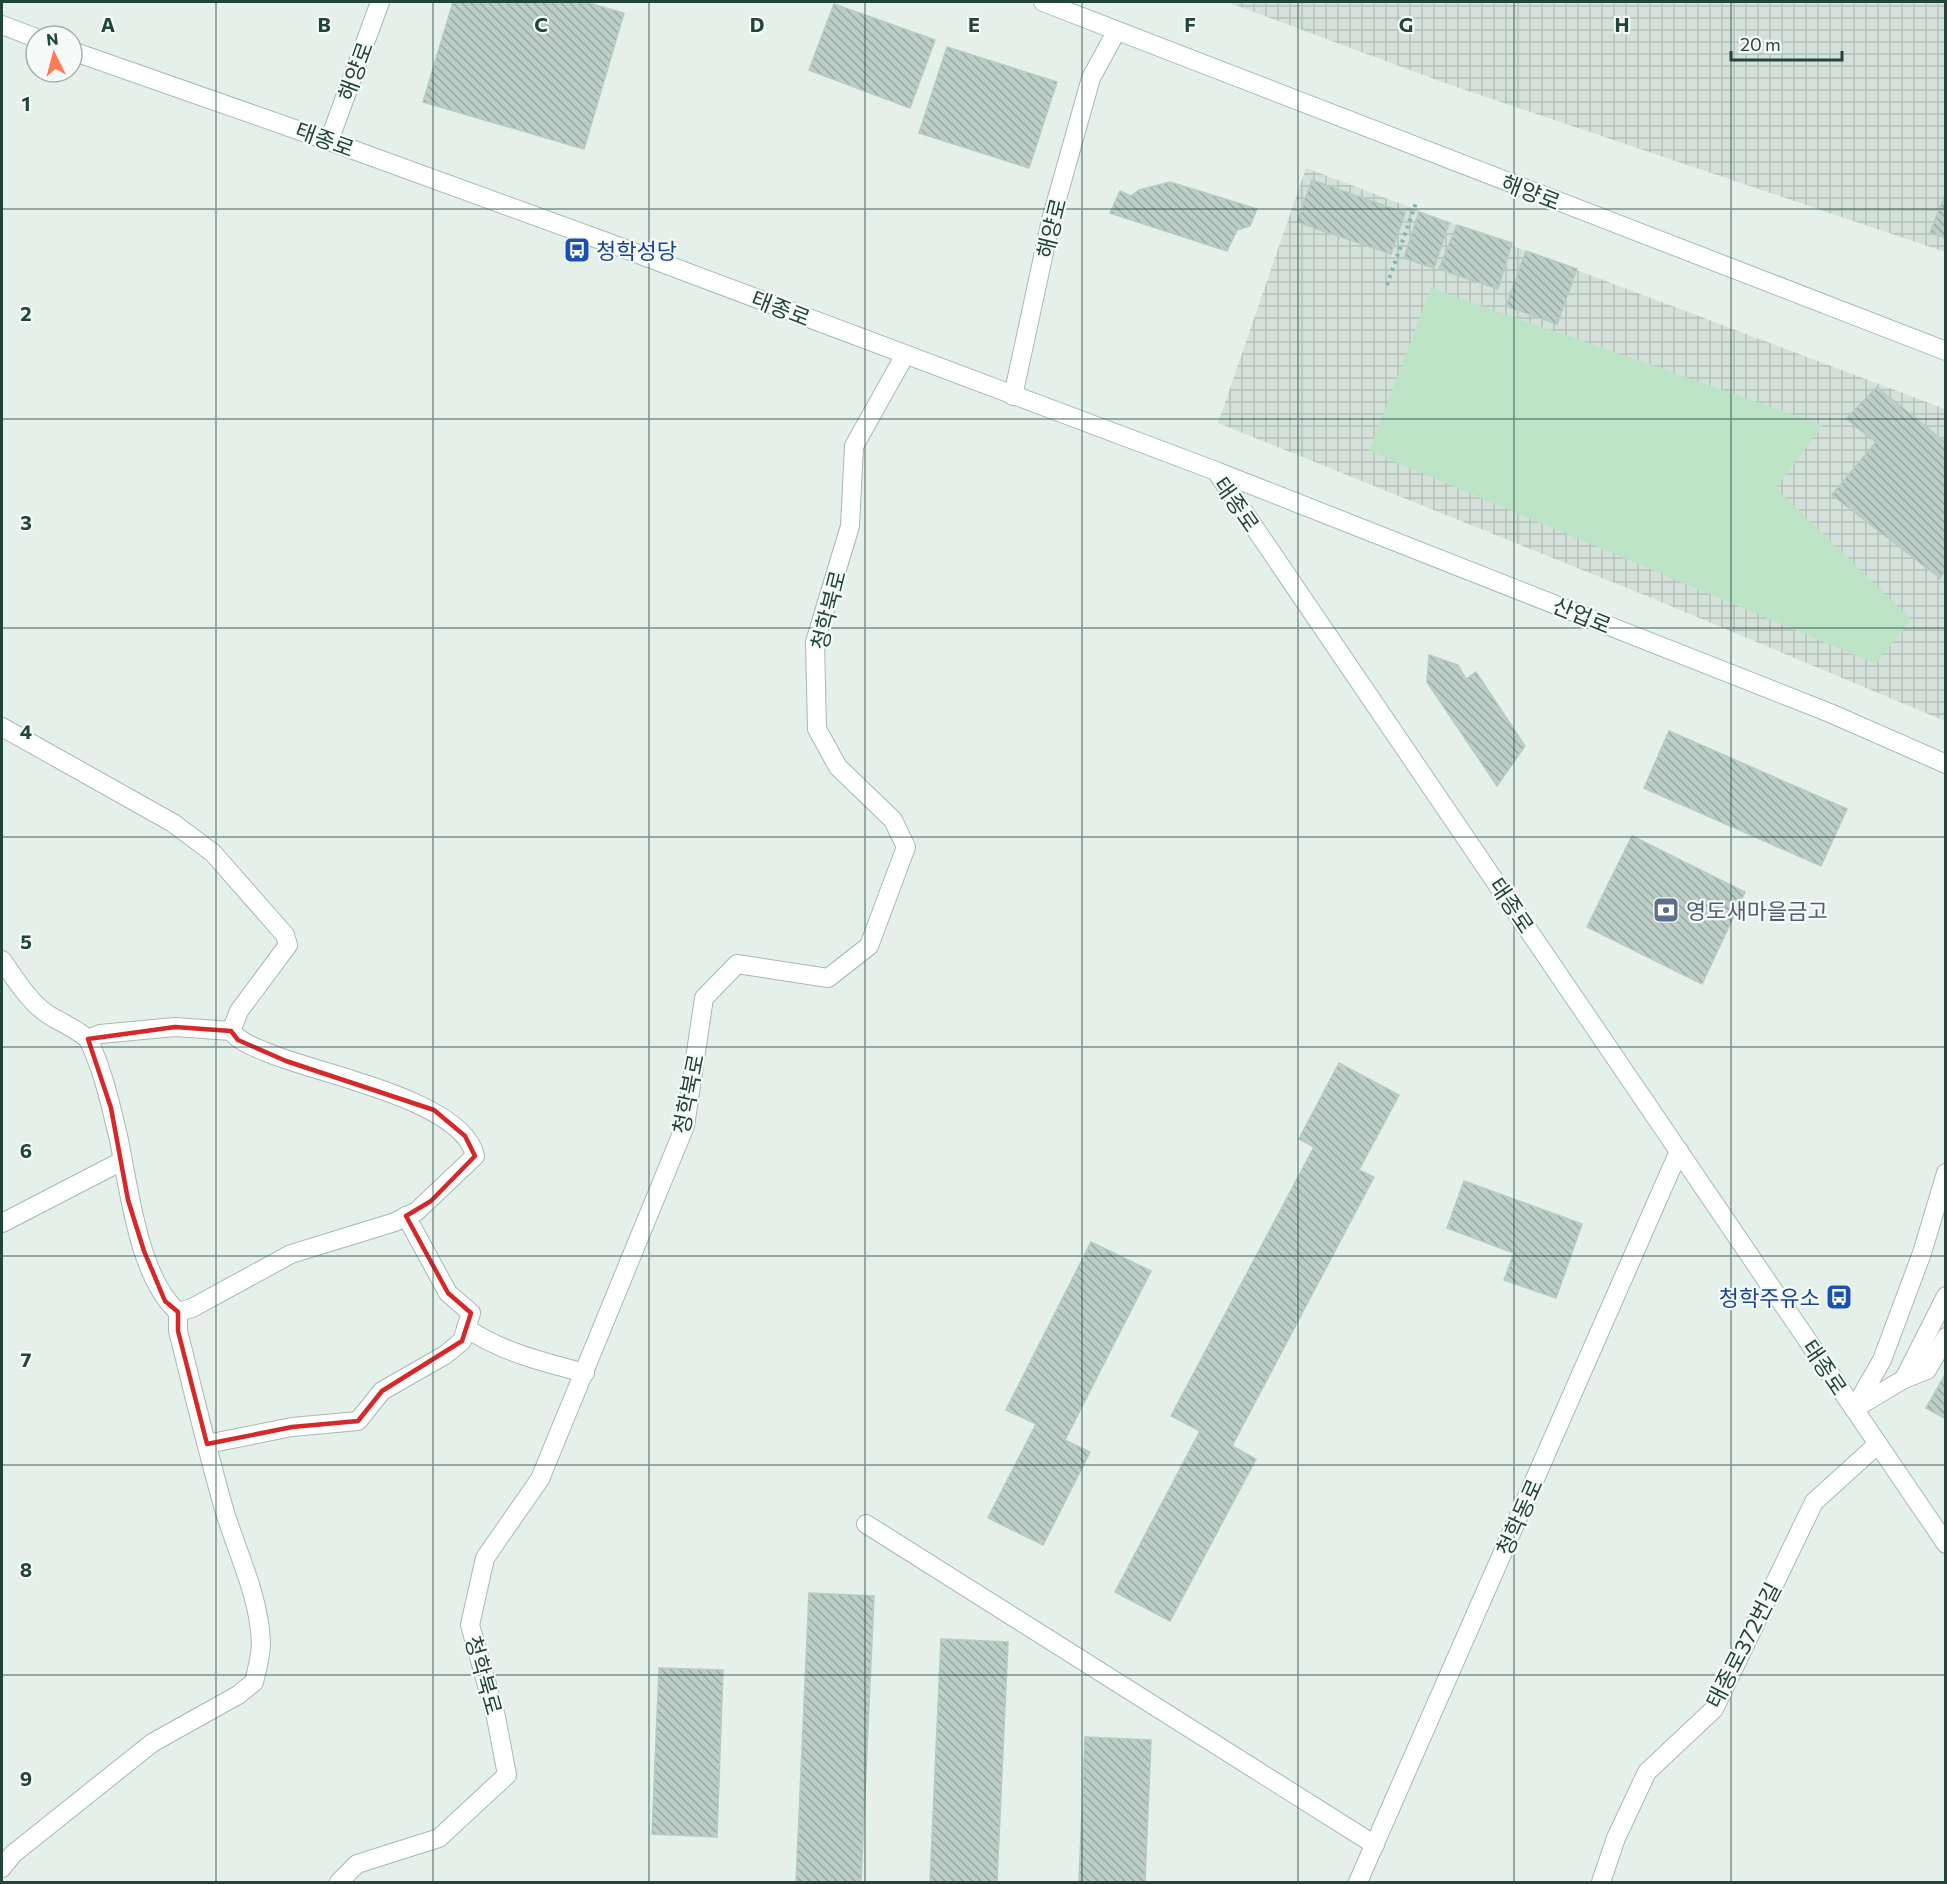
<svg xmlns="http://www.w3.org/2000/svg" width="1947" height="1884" viewBox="0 0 1947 1884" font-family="Commissioner,'Noto Sans KR',sans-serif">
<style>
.industrial{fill:url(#industrial-grid)}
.grass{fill:#bce3c6}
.building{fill:url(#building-back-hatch);stroke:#b6cbc2;stroke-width:1.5}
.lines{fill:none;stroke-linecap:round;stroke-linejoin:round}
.service-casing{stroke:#a6b9b3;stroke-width:20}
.minor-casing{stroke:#a6b9b3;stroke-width:20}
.tertiary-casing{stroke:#a6b9b3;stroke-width:20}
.secondary-casing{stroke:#a2bdb3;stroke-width:20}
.path{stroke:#81b7a6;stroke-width:4;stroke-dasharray:3 4.5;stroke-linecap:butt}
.service{stroke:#fff;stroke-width:18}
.minor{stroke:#fff;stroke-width:18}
.tertiary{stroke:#fff;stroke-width:18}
.secondary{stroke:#fff;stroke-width:18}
.marked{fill:none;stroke:#d62828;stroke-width:4.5;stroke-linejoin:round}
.grid{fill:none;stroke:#21453b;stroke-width:1.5;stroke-opacity:0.55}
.labels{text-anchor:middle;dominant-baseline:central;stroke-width:4.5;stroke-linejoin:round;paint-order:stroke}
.street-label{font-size:22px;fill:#21453b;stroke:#f6fbf9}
.transit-label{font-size:22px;fill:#164399;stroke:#f6fbf9;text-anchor:start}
.service-label{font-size:22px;fill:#4e5e75;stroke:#f6fbf9;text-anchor:start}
.grid-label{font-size:20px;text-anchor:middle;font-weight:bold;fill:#21453b;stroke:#f6fbf9;stroke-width:4.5;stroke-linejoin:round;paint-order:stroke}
</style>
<defs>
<pattern id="industrial-grid" width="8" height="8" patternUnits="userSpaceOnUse" patternTransform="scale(1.5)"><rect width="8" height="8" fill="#d3e1da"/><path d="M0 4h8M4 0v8" fill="none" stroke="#b5c2bc"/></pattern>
<pattern id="building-back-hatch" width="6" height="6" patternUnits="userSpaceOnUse" patternTransform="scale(1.5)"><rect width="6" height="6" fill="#bdcec7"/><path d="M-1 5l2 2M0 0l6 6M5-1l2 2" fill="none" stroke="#99a9a3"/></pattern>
</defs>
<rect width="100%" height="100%" fill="#e5f0eb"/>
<g class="industrial">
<polygon points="1227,2 1945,2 1945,252 1442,82"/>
<polygon points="1306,168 1945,409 1945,721 1642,594 1218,423"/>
</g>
<polygon class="grass" points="1431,288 1823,425 1776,488 1911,619 1876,664 1369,451"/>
<g class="building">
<polygon points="453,2 585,2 624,13 584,149 423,102"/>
<polygon points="834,4 935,40 910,108 809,70"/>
<polygon points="947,47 1057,82 1029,168 919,133"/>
<polygon points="1312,180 1405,213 1391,254 1297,222"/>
<polygon points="1170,182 1257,209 1250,226 1237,230 1227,251 1110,213 1120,191 1131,196 1139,190"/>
<polygon points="1946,192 1946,238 1930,233"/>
<polygon points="1419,212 1449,223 1434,268 1404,258"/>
<polygon points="1457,225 1512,243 1498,289 1439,269"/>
<polygon points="1526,251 1577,269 1557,324 1506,306"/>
<polygon points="1877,387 1946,443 1946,570 1940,578 1832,495 1876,442 1846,419"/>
<polygon points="1429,655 1458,665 1466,679 1476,672 1525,746 1497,786 1427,682"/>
<polygon points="1669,731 1847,809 1821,866 1644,788"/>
<polygon points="1632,836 1745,892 1702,984 1587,927"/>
<polygon points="1339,1063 1399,1095 1359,1170 1374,1177 1232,1446 1256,1459 1170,1621 1115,1592 1200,1431 1171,1416 1314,1147 1299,1139"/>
<polygon points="1464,1181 1582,1224 1556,1298 1504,1280 1514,1253 1447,1228"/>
<polygon points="1091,1242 1151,1271 1065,1440 1090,1452 1043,1545 988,1518 1036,1424 1006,1410"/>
<polygon points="1946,1373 1946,1419 1926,1408"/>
<polygon points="809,1593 874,1596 861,1882 796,1882"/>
<polygon points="941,1639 1008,1642 997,1882 930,1882"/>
<polygon points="659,1668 723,1670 717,1837 652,1834"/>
<polygon points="1085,1737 1151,1740 1145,1882 1079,1882"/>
</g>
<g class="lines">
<g class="service-casing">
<g id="service">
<polyline points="1904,1379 1927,1370 1946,1337"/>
<polyline points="1857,1407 1904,1379 1946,1296"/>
<polyline points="1854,1409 1882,1360 1922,1253 1946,1173"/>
<polyline points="866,1524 1375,1845"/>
<polyline points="1601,1882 1616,1838 1647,1772 1714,1709 1814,1502 1878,1444"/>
</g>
</g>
<g class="minor-casing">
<g id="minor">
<polyline points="329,141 380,2"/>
<polyline points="1013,396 1051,220 1091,78 1116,32"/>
<polyline points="2,727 173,823 213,853 285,935 288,945 239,1011 231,1031"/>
<path d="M 2,960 C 16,980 30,1004 52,1017 C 65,1024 76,1029 88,1039"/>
<path d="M 175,1027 L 231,1031 C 240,1042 252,1046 266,1052 C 316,1074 463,1099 475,1156 L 417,1211 L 395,1222 L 291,1254 L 192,1308 L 178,1312 C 139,1278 129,1189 119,1140 C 111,1106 103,1070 88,1039 L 100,1034 Z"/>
<polyline points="2,1223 122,1161"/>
<path d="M 466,1328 C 502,1352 542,1362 585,1373"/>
<polyline points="207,1444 292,1427 358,1421 382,1391 445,1355 462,1341 471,1313 448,1293 406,1216"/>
<path d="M 2,1868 L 13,1854 L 152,1743 L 238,1695 L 254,1682 C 257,1670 261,1655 261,1642 C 259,1595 237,1553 224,1509 C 207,1450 193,1390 178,1331 L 178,1312"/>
</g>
</g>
<g class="tertiary-casing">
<g id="tertiary">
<polyline points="339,1882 357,1864 439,1838 507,1775 496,1717 470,1625 485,1558 540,1479 685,1126 704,998 737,964 828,978 869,946 906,847 893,820 838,767 817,729 815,642 850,526 854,446 905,355"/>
<polyline points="1358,1882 1679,1151"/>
</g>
</g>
<g class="secondary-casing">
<g id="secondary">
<polyline points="1043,2 1946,351"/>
<polyline points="2,25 36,38"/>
<polyline points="72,51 329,141 601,240 1216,471 1946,1544"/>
<polyline points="1216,471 1830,713 1946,764"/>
</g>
</g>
<polyline class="path" points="1387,285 1417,200"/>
<use href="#service" class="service"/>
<use href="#minor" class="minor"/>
<use href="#tertiary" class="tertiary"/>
<use href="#secondary" class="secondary"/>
</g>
<path class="marked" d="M 175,1027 L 231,1031 L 238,1040 L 286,1061 L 434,1110 L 465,1136 L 475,1156 L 431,1201 L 406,1216 L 448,1293 L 471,1313 L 462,1341 L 382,1391 L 358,1421 L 292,1427 L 207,1444 L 178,1331 L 178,1312 L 165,1301 L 144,1251 L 128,1200 L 111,1108 L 88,1039 Z"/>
<path class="grid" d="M 216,2 L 216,1882M 433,2 L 433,1882M 649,2 L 649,1882M 865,2 L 865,1882M 1082,2 L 1082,1882M 1298,2 L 1298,1882M 1514,2 L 1514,1882M 1731,2 L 1731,1882M 2,209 L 1946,209M 2,419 L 1946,419M 2,628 L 1946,628M 2,837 L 1946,837M 2,1047 L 1946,1047M 2,1256 L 1946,1256M 2,1465 L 1946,1465M 2,1675 L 1946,1675"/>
<defs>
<g id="bus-square" transform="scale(1.35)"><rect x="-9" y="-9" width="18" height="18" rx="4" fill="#1a4fb4" stroke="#f6fbf9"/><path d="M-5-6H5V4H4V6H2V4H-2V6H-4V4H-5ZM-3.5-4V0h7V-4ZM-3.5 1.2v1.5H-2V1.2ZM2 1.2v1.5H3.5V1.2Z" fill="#fff"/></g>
<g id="bank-square" transform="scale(1.35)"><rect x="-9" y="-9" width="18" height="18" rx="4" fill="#5c6f8a" stroke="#f6fbf9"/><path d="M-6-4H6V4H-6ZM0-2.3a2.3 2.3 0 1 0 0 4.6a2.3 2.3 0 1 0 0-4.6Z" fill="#fff"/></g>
</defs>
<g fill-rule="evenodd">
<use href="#bus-square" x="577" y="250"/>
<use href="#bank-square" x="1666" y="910"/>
<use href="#bus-square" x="1839" y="1297"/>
</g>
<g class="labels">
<g class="street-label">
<text transform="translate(355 71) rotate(-70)">해양로</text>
<text transform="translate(325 139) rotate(20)">태종로</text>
<text transform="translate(1531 192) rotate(21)">해양로</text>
<text transform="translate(1051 228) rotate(-76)">해양로</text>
<text transform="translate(781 308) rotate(21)">태종로</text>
<text transform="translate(1237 504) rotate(55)">태종로</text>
<text transform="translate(828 610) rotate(-76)">청학북로</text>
<text transform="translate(1582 615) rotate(22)">산업로</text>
<text transform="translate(1512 905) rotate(56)">태종로</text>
<text transform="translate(688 1094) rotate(-79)">청학북로</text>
<text transform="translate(1825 1367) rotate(56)">태종로</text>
<text transform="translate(1519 1517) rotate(-66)">청학동로</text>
<text transform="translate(1743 1645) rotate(-63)">태종로372번길</text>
<text transform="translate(484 1675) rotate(74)">청학북로</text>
</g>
<g class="transit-label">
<text x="596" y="250">청학성당</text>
<text x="1820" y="1297" text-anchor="end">청학주유소</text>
</g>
<g class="service-label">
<text x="1686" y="910">영도새마을금고</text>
</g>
</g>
<g class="grid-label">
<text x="108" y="32">A</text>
<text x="324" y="32">B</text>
<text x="541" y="32">C</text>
<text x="757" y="32">D</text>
<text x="974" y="32">E</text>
<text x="1190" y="32">F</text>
<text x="1406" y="32">G</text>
<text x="1622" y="32">H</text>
<text x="26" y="111">1</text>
<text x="26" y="321">2</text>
<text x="26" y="530">3</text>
<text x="26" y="739">4</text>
<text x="26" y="949">5</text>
<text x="26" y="1158">6</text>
<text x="26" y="1367">7</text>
<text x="26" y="1577">8</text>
<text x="26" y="1786">9</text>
</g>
<rect width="1947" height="1884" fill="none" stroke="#21453b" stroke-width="6"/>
<g transform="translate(54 54) rotate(354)"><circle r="28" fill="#f6fbf9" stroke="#a1b2ad" stroke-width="1.5"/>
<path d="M0-4.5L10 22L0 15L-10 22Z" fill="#ff7c54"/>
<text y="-9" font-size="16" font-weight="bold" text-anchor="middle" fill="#21453b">N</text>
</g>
<path d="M1731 51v9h111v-9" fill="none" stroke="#21453b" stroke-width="3"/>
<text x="1740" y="51" font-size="18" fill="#21453b" stroke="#f6fbf9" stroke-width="4.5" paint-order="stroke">20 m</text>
</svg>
